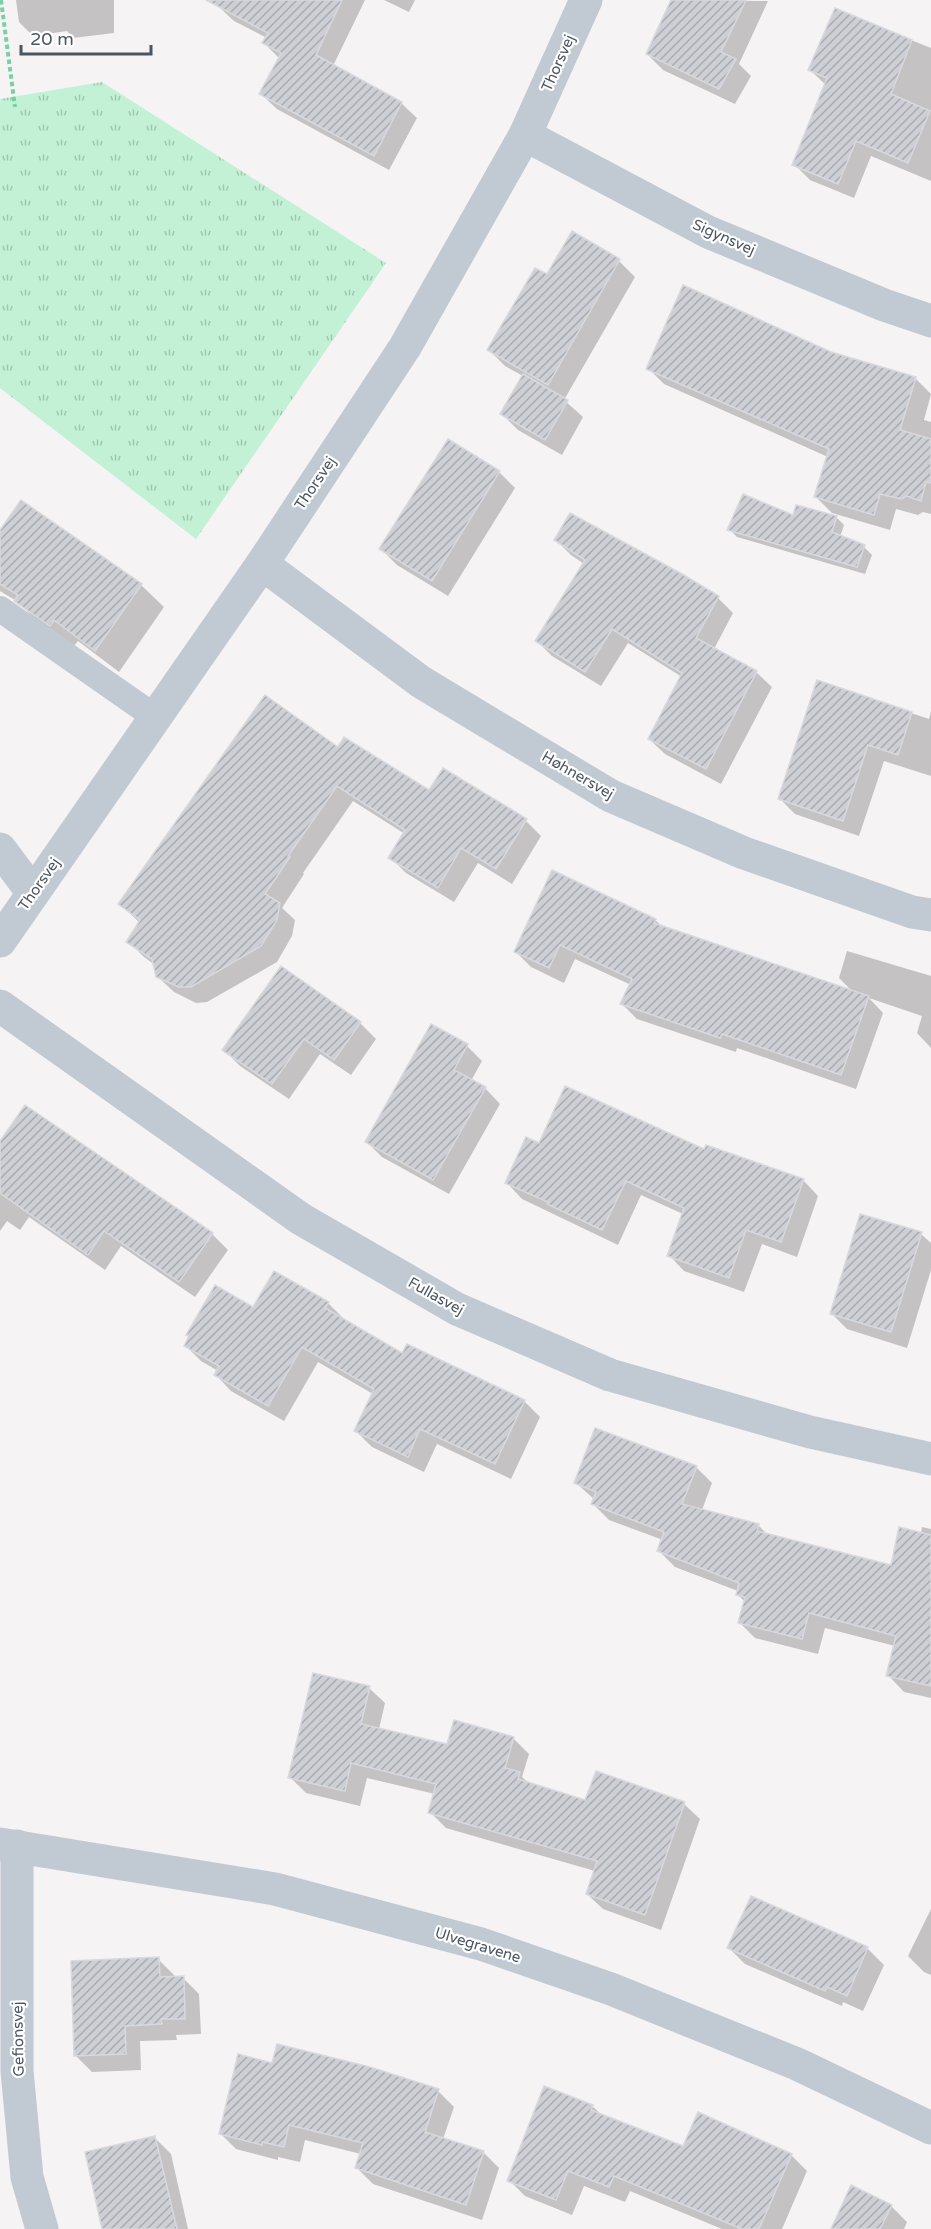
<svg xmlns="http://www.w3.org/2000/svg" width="931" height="2229" viewBox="0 0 931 2229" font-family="'Varela Round',sans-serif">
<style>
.park{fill:url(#park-tufts)}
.shadow{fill:#0003}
.building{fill:url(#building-hatch);stroke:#d7d9de;stroke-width:1.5}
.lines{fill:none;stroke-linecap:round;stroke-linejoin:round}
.path{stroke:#7ad0a6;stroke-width:4;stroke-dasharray:4.5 3;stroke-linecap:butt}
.service{stroke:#c1cad2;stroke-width:26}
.minor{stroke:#c1cad2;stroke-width:33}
.tertiary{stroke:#c1cad2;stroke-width:33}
.labels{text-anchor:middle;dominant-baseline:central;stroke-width:4.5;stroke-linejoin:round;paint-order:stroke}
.street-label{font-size:15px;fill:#4a5661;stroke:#fff}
</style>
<defs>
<pattern id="park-tufts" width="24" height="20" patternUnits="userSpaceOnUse" patternTransform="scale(1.5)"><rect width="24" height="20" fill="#c3f1d5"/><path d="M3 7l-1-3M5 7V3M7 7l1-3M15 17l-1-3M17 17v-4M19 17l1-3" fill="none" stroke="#a0c6b0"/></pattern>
<pattern id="building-hatch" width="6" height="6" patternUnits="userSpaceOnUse" patternTransform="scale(1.5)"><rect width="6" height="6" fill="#cdcfd5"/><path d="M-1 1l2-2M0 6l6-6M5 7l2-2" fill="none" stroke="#a8abb0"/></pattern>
</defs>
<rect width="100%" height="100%" fill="#f5f3f3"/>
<polygon class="park" points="102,82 386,263 196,539 0,388 0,99"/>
<g class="shadow">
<polygon points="16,0 114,0 114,33 73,38 67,31 33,36 19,22"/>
<polygon points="221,0 365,0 333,66 401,103 417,118 389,170 277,109 261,94 280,59 264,43 267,38 234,21 218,6"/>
<polygon points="384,0 415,0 409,12"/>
<polygon points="673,0 768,1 739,64 751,76 735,104 663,70 647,54"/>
<polygon points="836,10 931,48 931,181 871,156 854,198 810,180 794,164 826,85 810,70"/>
<polygon points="572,233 619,261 635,277 564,400 583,417 562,455 518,430 502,414 523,376 505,366 489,350 547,276"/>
<polygon points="830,353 915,378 931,394 924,420 931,422 931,514 923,512 918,515 896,509 890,530 832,513 816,497 828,457 664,384 648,368"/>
<polygon points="499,472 515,488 448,596 397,565 381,549"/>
<polygon points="794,517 836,517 844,525 840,537 864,547 872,555 865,574 737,537 729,529"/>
<polygon points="0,532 141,585 164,607 119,672 78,641 73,647 39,623 18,602 0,591"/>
<polygon points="556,540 718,598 733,613 714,649 756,672 772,687 721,784 665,754 649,739 682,677 628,643 601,686 552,656 537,641 584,564 571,555"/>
<polygon points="818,682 929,719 931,711 931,776 884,761 859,836 795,814 779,798"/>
<polygon points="338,749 430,792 526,821 541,836 512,884 478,863 454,902 406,873 390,857 405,834 353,801 303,873 304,874 282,908 295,920 292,936 277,962 207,1002 196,1003 174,992 157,976 155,965 144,957 128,941 140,923 120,904"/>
<polygon points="655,920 663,927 854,993 839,978 847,951 931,976 931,1048 917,1033 922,1016 869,998 883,1013 856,1089 737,1048 736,1052 637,1019 622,1004 631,985 575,959 564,983 531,967 515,951"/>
<polygon points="360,1023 376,1039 351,1075 320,1054 289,1099 240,1066 224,1050"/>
<polygon points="467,1046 482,1061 471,1081 485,1088 500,1104 449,1194 382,1157 367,1142"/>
<polygon points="0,1144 212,1234 228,1250 195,1297 121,1246 105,1270 29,1217 20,1230 7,1221 0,1231"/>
<polygon points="540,1145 705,1151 803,1180 818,1196 797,1257 762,1244 744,1292 684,1271 669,1255 683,1214 641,1195 618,1245 522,1199 507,1183"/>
<polygon points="921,1234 931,1243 931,1270 907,1348 847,1329 831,1313"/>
<polygon points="275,1273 328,1303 344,1319 403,1356 524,1401 540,1417 511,1479 437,1444 424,1472 372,1447 356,1431 373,1394 318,1362 284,1421 231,1391 216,1375 218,1371 201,1361 185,1345 254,1309"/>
<polygon points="696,1467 712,1483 702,1510 758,1525 768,1535 892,1566 921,1534 922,1527 931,1529 931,1698 904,1692 888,1675 895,1646 825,1628 818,1654 755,1638 739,1622 745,1602 737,1594 738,1591 675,1567 659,1551 663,1540 609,1520 593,1504 595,1500 576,1483"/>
<polygon points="369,1688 385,1703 379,1729 448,1746 513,1738 529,1754 522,1777 530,1784 586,1802 684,1804 700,1819 661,1930 603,1909 587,1894 595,1871 446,1828 430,1812 435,1794 367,1778 360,1806 306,1793 290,1777"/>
<polygon points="752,1898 868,1949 884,1965 863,2011 843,2002 842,2006 745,1964 729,1948"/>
<polygon points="931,1909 931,1975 924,1972 908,1956"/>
<polygon points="158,1959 174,1975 175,1978 183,1978 199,1994 201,2034 176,2035 177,2040 140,2041 141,2070 92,2072 76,2056"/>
<polygon points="273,2064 438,2091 454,2107 443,2139 483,2152 499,2168 482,2220 373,2184 357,2168 361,2154 305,2140 300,2162 278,2157 278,2160 236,2149 220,2133"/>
<polygon points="592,2106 603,2116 684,2147 791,2155 807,2171 782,2229 722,2229 630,2191 625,2202 584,2186 572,2215 525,2196 509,2180"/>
<polygon points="155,2138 171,2154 188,2229 105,2229"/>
<polygon points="891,2206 907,2222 904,2229 832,2229"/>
</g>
<g class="building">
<polygon points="206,0 342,0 316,55 402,102 374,156 259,94 281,53 262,43 268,33"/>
<polygon points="671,0 746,0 721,52 736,59 719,89 646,54"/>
<polygon points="835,8 912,40 891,94 930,111 908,163 856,141 838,184 792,165 827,78 808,70"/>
<polygon points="572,231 620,259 548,385 487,350 535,268 547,274"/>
<polygon points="683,285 831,352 916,377 900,430 931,439 931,483 926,482 921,501 907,496 901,499 880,494 874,515 814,497 829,449 646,369"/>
<polygon points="523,374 568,400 545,440 500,414"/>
<polygon points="448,439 500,471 432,581 379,549"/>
<polygon points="743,494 793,515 796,505 837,516 832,532 865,545 857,567 727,530"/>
<polygon points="21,500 142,584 95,651 54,620 50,626 14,601 18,595 0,584 0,530"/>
<polygon points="570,513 682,574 719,596 696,638 757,671 706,769 648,739 682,673 612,629 585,672 535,641 585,560 554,540"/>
<polygon points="817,680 912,712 898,755 868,745 843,821 778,799"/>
<polygon points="265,695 338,747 344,737 429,790 443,768 527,819 496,869 461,848 438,888 388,858 405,830 337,786 288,856 290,857 265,894 280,903 277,920 261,946 191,987 179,987 156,977 152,959 126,942 140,920 118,904"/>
<polygon points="552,870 656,919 654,923 869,996 841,1075 722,1034 720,1038 620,1004 632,979 560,945 549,968 514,952"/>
<polygon points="281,966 361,1022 334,1060 304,1039 272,1084 222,1050"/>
<polygon points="431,1024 468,1044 454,1070 486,1087 433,1180 365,1142"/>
<polygon points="565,1086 704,1149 706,1145 804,1179 781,1242 746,1230 729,1278 667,1256 684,1208 626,1181 602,1230 547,1204 548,1202 505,1183 526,1137 539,1143"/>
<polygon points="25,1105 213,1233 179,1282 104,1231 88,1255 0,1193 0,1141"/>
<polygon points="860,1214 922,1232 891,1332 830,1314"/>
<polygon points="274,1271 329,1302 325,1308 402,1353 407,1344 525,1400 495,1464 420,1429 408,1457 354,1431 374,1389 302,1347 268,1406 214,1375 219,1366 184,1346 189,1336 186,1335 215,1285 253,1307"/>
<polygon points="595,1428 697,1466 682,1504 759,1524 757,1531 891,1565 899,1527 931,1535 931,1686 886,1676 896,1636 809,1613 802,1639 738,1623 745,1597 736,1595 739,1583 657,1551 664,1532 591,1504 596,1492 574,1483"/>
<polygon points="313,1673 370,1686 361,1724 447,1744 454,1720 514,1737 505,1768 520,1772 518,1779 585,1800 596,1771 685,1802 645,1915 586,1894 597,1861 428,1813 436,1784 351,1763 345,1791 288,1778"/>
<polygon points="751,1896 868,1947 847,1996 827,1987 825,1991 727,1948"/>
<polygon points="159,1957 160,1977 184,1976 185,2019 161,2019 162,2024 125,2026 126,2054 74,2056 71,1961"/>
<polygon points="277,2044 370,2067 439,2089 425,2132 484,2151 466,2205 355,2168 363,2143 289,2125 284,2147 262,2142 262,2145 219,2134 238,2054 272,2063"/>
<polygon points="544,2086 593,2105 591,2110 683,2146 698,2112 792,2154 759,2229 742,2229 614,2176 609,2187 568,2171 556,2200 507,2181"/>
<polygon points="155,2136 177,2229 102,2229 85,2152"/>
<polygon points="851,2185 892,2205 880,2229 831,2229"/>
</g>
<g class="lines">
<polyline class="path" points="1,0 15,107"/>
<polyline class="service" points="0,609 155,717"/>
<g class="minor">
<polyline points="525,135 708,232 884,305 931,321"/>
<polyline points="262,564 421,682 611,796 744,853 912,912 931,915"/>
<polyline points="0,849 33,893"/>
<polyline points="0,941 262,564 405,347 525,135 586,0"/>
<polyline points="0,1006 301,1219 457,1309 610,1375 810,1432 931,1459"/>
<polyline points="17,1846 17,2071 27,2177 42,2229"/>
</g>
<polyline class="tertiary" points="0,1844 275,1889 481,1944 611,1989 797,2064 931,2128"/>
</g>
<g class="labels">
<g class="street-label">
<text transform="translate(558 63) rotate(-66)">Thorsvej</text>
<text transform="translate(724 237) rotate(24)">Sigynsvej</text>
<text transform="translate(315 483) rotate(-56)">Thorsvej</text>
<text transform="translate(578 775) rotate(30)">Høhnersvej</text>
<text transform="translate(39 884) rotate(-55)">Thorsvej</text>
<text transform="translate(436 1296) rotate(29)">Fullasvej</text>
<text transform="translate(478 1945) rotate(17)">Ulvegravene</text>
<text transform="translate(18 2039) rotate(-91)">Gefionsvej</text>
</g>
</g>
<path d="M21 45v9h130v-9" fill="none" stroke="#4a5661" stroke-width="3"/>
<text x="30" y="45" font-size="18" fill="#4a5661" stroke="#ffffff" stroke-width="4.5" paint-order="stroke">20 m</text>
</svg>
